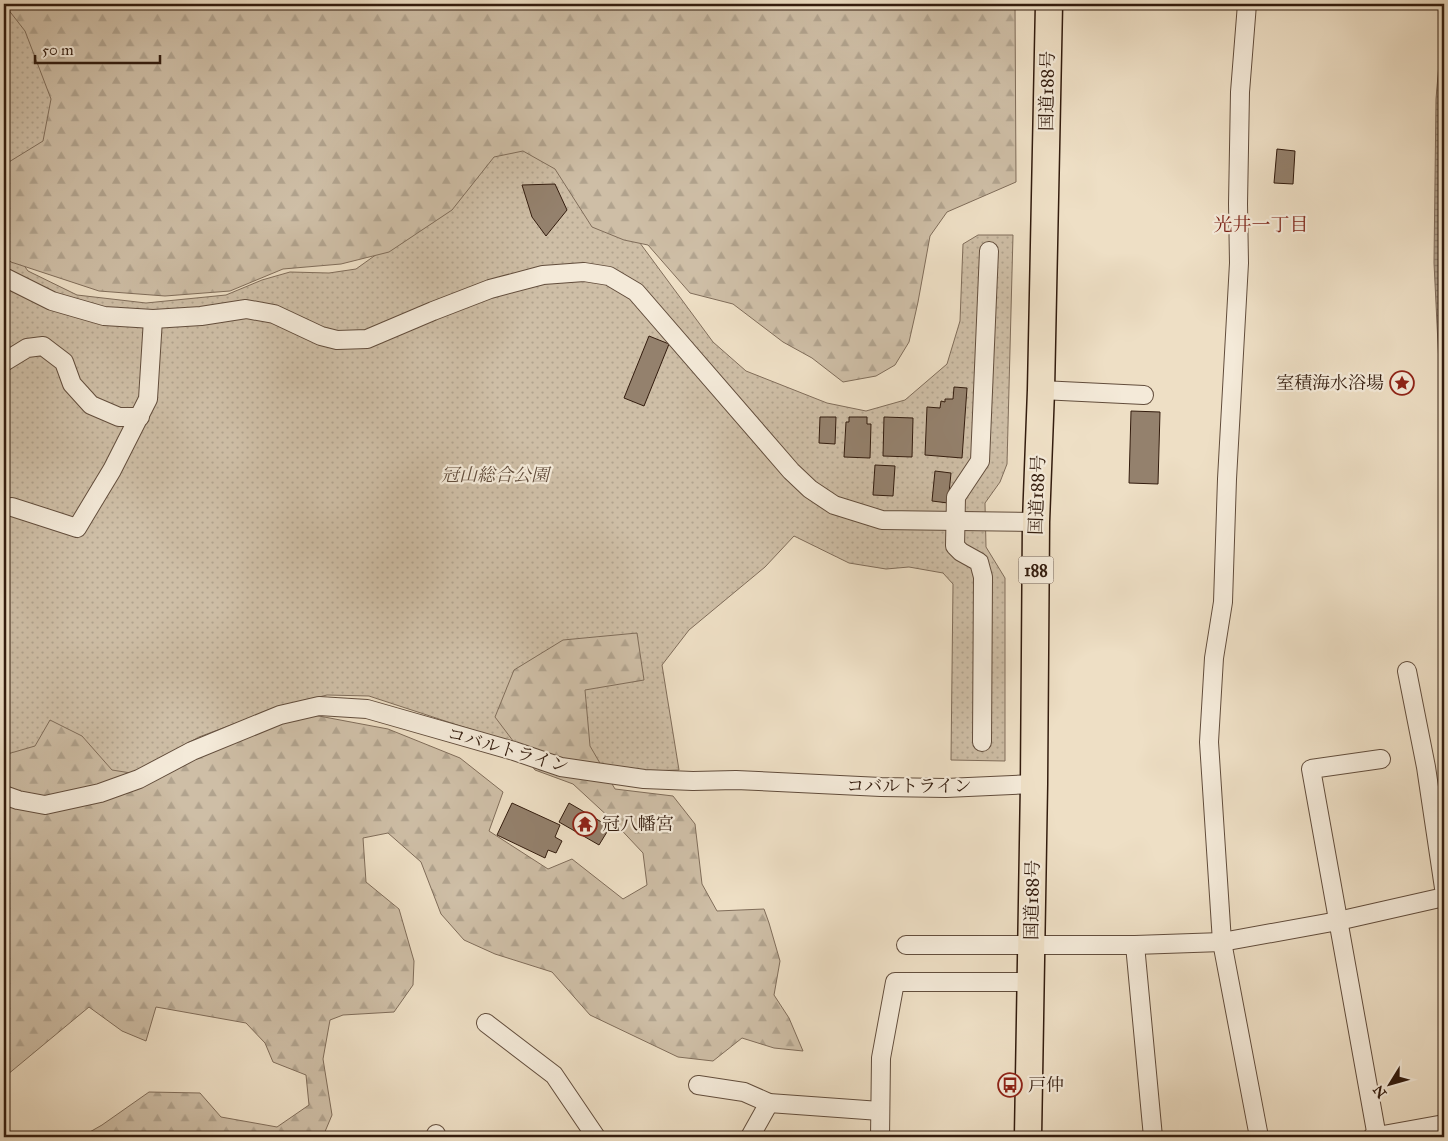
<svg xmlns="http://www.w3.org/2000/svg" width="1448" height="1141" viewBox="0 0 1448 1141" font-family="'IM FELL Great Primer','Noto Serif JP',serif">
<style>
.grass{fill:url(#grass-dots);stroke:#806d5a}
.forest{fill:url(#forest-firs);stroke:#806d5a}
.water{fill:url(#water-rules);stroke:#7d6957}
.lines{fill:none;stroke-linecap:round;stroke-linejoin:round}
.shore{stroke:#705c4a;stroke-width:1}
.building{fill:#94816d;stroke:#331c0e}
.minor-casing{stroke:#624d3c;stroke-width:20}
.highway-casing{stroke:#331c0e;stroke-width:29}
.minor{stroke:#f4ead9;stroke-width:18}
.highway{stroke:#eedfc5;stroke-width:26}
.labels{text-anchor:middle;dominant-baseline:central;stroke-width:4.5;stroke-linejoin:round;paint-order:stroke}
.shield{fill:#f4ead9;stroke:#6d5a4b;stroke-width:1}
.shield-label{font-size:16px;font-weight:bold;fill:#331c0e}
.street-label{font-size:18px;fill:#331c0e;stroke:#f4ead9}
.poi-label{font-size:18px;fill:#331c0e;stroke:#f4ead9;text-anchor:start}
.park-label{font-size:18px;font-style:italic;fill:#624d3c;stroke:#f4ead9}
.neighbourhood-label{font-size:19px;fill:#7a1f14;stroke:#f4ead9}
</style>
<defs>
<pattern id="grass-dots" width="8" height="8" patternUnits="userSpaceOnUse" patternTransform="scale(1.25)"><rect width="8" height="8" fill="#cebea6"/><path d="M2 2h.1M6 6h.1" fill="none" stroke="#b1a38e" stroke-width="1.8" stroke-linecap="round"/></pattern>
<pattern id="forest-firs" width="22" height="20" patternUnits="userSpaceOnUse" patternTransform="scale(1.25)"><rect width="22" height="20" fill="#cebea6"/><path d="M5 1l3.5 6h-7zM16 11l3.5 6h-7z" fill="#b1a38e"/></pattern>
<pattern id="water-rules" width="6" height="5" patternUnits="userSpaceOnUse" patternTransform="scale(1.25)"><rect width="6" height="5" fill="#ae9d87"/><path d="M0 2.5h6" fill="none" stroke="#8e7f6d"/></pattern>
</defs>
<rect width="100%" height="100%" fill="#eedfc5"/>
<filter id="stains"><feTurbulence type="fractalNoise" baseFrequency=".004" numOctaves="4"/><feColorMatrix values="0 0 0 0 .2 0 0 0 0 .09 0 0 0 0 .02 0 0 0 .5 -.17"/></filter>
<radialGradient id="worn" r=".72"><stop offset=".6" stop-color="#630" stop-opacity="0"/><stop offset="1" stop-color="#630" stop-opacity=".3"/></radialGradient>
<g class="grass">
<polygon points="4,4 11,4 77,110 4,209"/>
<polygon points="546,122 637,239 713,342 746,371 827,403 866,411 905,400 947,364 960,321 963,244 978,235 1013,235 1007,464 1000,482 985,503 986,547 1005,578 1005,761 951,760 953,584 943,573 909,567 886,569 849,563 794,536 765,567 689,630 662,665 679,770 647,771 564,760 369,696 327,695 279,707 199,737 132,774 4,787 4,238 28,271 77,295 146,303 226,295 262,280 290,272 329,273 356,269 405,234 441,173"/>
</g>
<g class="forest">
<polygon points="4,4 1015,4 1016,182 947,212 930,236 918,302 909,342 895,365 876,376 843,382 812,358 783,342 733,304 690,293 648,245 624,240 592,227 555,169 523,151 494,157 452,210 389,252 341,264 283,269 230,291 165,296 99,291 11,262 4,255 4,165 43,141 51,99 25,31"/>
<polygon points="637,633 644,680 585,690 590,746 615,789 673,796 695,824 702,884 717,911 764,909 769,923 780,961 774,995 789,1018 803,1051 774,1048 742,1038 713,1061 678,1057 590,1015 552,972 495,954 464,940 441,914 421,862 388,833 363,838 366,882 399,909 414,961 413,985 394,1012 343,1015 330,1020 323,1059 332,1115 324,1134 325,1137 81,1137 102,1125 149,1092 200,1093 221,1117 277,1127 309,1105 306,1075 273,1062 265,1043 246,1023 156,1007 146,1041 122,1031 89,1007 7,1075 4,1076 4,755 35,746 50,720 82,736 112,770 156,777 237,736 303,713 388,729 460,758 503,792 489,831 548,869 572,859 623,899 647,885 643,853 612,820 573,784 535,770 495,717 514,670 563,640"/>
</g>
<polygon class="water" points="1444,4 1444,437 1441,405 1434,263 1436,99"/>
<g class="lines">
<polyline class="shore" points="1444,62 1441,100 1439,263 1444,376"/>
</g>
<g class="building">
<polygon points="1277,149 1295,151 1293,184 1274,183"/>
<polygon points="555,184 567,210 546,236 532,217 522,185"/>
<polygon points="649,336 669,344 644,406 624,398"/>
<polygon points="954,387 967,388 962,458 925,455 927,407 940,408 941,401 945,402 945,399 953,399"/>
<polygon points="1131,411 1160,412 1158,484 1129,483"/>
<polygon points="820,417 836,417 835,444 819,443"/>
<polygon points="849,417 867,417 867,424 871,424 870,458 844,457 846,422 849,422"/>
<polygon points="884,417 913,418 912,457 883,456"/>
<polygon points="875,465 895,466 893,496 873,495"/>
<polygon points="935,471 951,473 948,503 932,501"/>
<polygon points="512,803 560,825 555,837 562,841 556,853 548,850 545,858 497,835"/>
<polygon points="569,803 610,827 599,845 559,822"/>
</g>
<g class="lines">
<g class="minor-casing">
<g id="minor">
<polyline points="1247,4 1240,92 1238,204 1239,263 1227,479 1223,602 1214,658 1209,742 1222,942 1259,1137"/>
<polyline points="4,277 52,301 104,316 153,319 201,316 246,309 274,314 321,336 337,340 367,339 433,311 490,289 543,275 584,272 609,276 636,292 791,471 810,489 834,505 882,520 1036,522"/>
<polyline points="4,362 27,348 43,346 64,362 72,384 91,405 119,417 140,417"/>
<polyline points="1041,390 1144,395"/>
<polyline points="12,507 77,528 112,470 148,399 153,319"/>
<polyline points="1407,671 1426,767 1444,888"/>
<polyline points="982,742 983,577 979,562 961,552 955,546 956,497 980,461 989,251"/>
<polyline points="4,795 18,800 45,805 100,793 139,779 192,751 280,715 319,706 367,709 514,751 561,767 644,779 693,781 736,780 881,787 946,788 1034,784"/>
<polyline points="906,945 1135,945 1222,942 1338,921 1444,897"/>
<polyline points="1135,945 1153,1137"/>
<polyline points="486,1023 554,1075 596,1137"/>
<polyline points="698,1085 744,1092 769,1103 880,1111"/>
<polyline points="436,1134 436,1137"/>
<polyline points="750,1137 769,1103"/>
<polyline points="880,1137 881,1058 895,982 1031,982"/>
<polyline points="1372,1137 1444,1124"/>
<polyline points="1377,1137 1311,769 1381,759"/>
</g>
</g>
<g class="highway-casing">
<polyline id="highway" points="1028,1137 1034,784 1036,522 1041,390 1049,4"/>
</g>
<use href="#minor" class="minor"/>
<use href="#highway" class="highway"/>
</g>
<defs>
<g id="sight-ring" transform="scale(1.25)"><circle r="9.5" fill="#f4ead9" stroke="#8f2418" stroke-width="1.5"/><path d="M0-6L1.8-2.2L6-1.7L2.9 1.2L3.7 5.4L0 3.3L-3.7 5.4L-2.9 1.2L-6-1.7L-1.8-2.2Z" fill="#8f2418"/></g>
<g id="temple-ring" transform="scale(1.25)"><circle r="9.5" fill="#f4ead9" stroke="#8f2418" stroke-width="1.5"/><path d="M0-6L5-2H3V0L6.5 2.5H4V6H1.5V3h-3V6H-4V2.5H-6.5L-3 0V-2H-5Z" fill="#8f2418"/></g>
<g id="bus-ring" transform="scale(1.25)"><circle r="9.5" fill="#f4ead9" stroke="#8f2418" stroke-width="1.5"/><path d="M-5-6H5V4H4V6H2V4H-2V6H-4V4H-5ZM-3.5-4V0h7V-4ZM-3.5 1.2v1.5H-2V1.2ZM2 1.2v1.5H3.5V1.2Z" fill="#8f2418"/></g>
</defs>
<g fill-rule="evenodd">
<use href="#sight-ring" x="1402" y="383"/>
<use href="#temple-ring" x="585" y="824"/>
<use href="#bus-ring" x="1010" y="1085"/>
</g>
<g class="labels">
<rect class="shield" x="1018.5" y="556.5" width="35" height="27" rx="4"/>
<g class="shield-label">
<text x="1036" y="570">188</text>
</g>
<g class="street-label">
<text transform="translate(1047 91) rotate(-89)">国道188号</text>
<text transform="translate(1037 495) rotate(-88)">国道188号</text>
<text transform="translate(508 750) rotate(16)">コバルトライン</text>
<text x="909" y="786">コバルトライン</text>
<text transform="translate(1032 900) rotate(-89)">国道188号</text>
</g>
<g class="poi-label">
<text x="1384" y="383" text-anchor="end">室積海水浴場</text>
<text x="602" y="824">冠八幡宮</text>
<text x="1028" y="1085">戸仲</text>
</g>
<g class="park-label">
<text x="495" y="475">冠山総合公園</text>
</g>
<g class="neighbourhood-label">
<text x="1261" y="224">光井一丁目</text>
</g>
</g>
<rect width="1448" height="1141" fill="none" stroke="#eedfc5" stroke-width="20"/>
<rect x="5" y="5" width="1438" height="1131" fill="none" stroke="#331c0e" stroke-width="2.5"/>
<rect x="10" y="10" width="1428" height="1121" fill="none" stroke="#331c0e"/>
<g transform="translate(1390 1084) rotate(233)" stroke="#f4ead9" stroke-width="4" paint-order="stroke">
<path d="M0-4L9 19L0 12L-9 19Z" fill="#331c0e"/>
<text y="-8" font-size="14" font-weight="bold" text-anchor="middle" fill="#331c0e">N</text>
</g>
<path d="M35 55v8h125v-8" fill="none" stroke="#331c0e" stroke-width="2.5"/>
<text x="42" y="55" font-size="15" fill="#331c0e" stroke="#f4ead9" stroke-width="4" paint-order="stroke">50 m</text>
<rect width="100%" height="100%" filter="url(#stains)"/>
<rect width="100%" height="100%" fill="url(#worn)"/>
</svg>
